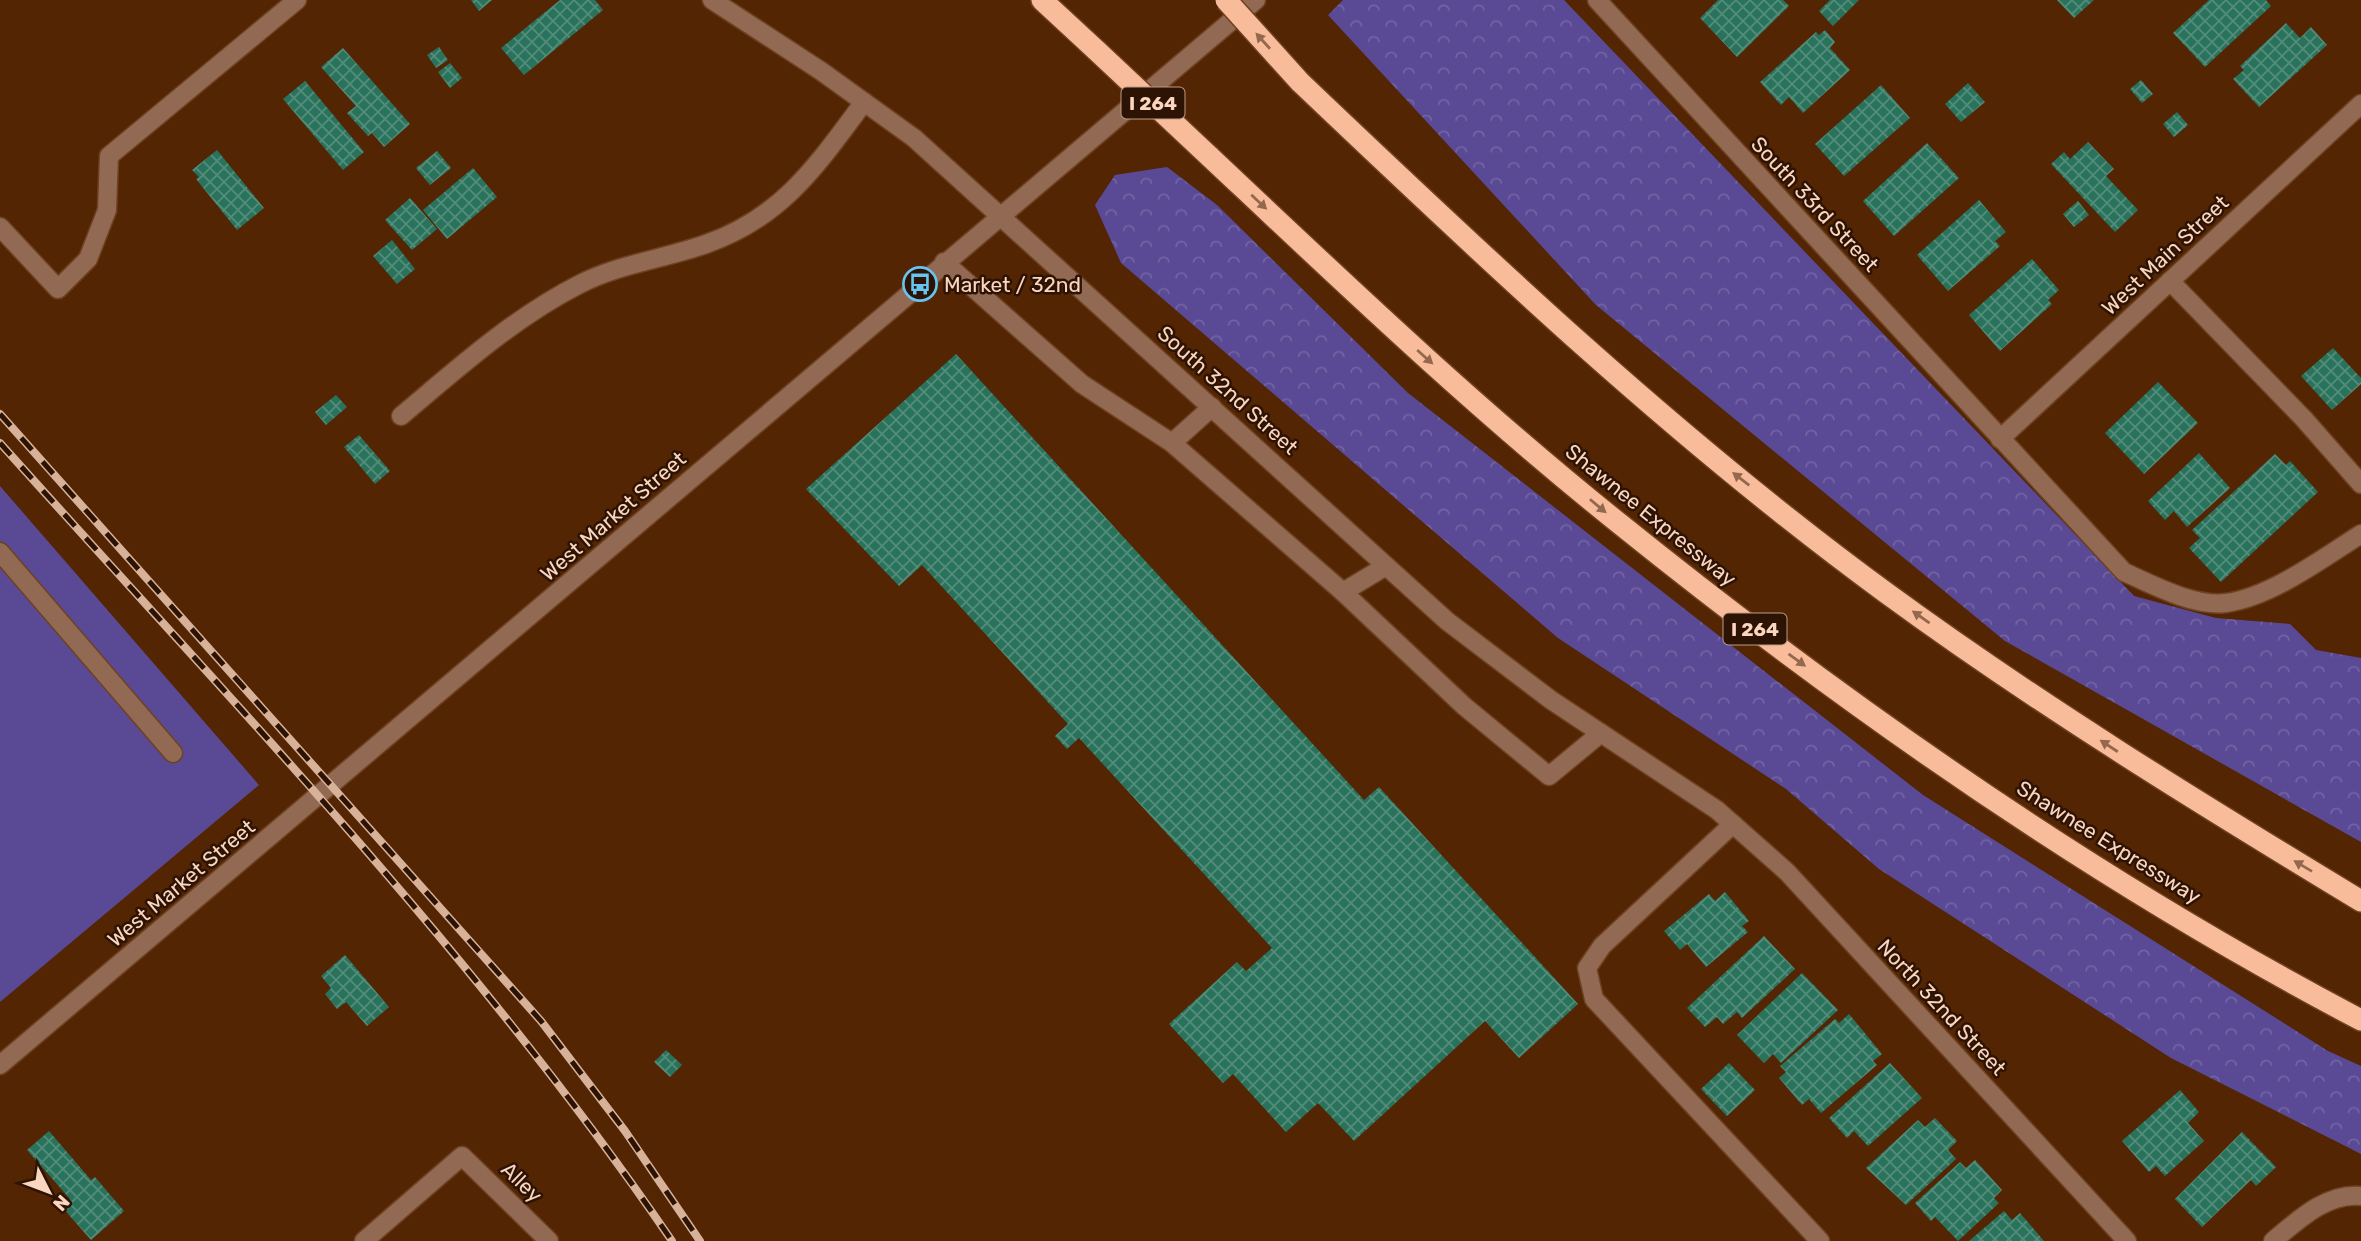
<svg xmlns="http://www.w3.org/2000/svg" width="2361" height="1241" viewBox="0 0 2361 1241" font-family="Rubik,sans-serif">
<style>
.forest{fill:url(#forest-crowns)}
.pitch{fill:#5a4a96}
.building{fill:url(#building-cross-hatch)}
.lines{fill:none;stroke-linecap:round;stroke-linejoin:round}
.minor-casing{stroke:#6e4121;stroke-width:21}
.highway-casing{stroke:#6e4121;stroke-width:24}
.minor{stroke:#926952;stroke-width:18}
.highway{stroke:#f9bc9a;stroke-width:21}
.rail-casing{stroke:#d8b199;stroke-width:8}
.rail{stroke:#2d1303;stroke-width:5;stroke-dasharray:16;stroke-linecap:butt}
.highway-bridge-casing{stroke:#6e4121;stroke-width:24;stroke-linecap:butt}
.highway-bridge{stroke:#f9bc9a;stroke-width:21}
.oneway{fill:#93684e}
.labels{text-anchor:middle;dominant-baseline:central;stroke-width:5;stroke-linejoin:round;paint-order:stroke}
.shield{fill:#2d1303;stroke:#bc9b87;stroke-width:2}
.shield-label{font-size:19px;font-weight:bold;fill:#fad5c0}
.street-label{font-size:21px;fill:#fad5c0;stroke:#2d1303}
.poi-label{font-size:21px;fill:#fad5c0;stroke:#2d1303;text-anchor:start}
</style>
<defs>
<pattern id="forest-crowns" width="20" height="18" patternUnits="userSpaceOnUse" patternTransform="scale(1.75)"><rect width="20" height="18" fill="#5a4a96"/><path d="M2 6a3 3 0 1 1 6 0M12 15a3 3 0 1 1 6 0" fill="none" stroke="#7363a3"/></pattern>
<pattern id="building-cross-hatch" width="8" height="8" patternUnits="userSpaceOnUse" patternTransform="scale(1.75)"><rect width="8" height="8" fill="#29735d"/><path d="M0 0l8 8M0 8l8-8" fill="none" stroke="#548c7a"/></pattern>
</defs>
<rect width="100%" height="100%" fill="#532503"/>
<g class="forest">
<polygon points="1343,0 1564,0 2134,596 2216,618 2290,624 2316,650 2361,658 2361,842 2005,641 1596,305 1328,15"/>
<polygon points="1167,167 1217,205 1408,393 1923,795 2328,1051 2361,1066 2361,1154 2171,1058 1879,869 1786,789 1558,638 1121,263 1095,205 1115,175"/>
</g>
<polygon class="pitch" points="0,486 259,785 0,1002"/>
<g class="building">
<polygon points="471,0 492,0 479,11"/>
<polygon points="560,0 595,0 603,10 524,75 501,48"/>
<polygon points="1718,0 1783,0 1789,6 1737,57 1700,18"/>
<polygon points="1830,0 1859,0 1833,26 1819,11"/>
<polygon points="2057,0 2094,0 2074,18"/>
<polygon points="2209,0 2266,0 2271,6 2205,67 2173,33"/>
<polygon points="2286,23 2300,38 2311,27 2327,45 2259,107 2233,79 2244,70 2240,66"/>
<polygon points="1825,30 1835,42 1830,48 1850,70 1803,113 1789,97 1781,105 1760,82 1816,32 1819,35"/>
<polygon points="439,47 448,60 436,68 427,55"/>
<polygon points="343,48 410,124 384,147 372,133 368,136 347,113 356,106 321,67"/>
<polygon points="450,63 462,78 450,88 438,72"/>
<polygon points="2141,80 2153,94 2142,103 2130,89"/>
<polygon points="305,81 364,152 343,170 283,99"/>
<polygon points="1968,83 1985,102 1961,122 1945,104"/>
<polygon points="1881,85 1910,118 1844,176 1815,144"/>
<polygon points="2177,112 2188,125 2174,137 2163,124"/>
<polygon points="2088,142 2114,169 2106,176 2138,210 2115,232 2051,164 2064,152 2070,159"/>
<polygon points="1927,143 1959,178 1894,236 1863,201"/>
<polygon points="217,150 264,208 237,230 196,179 199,177 192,170"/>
<polygon points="437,151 451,168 430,185 416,168"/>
<polygon points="473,168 497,197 447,239 423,210"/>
<polygon points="410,198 437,229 412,250 385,220"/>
<polygon points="1979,200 2006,232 1995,241 2000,246 1948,291 1917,255"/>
<polygon points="2078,201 2089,215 2074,227 2063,214"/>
<polygon points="392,240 415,269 397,284 373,256"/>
<polygon points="2032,259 2059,290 2048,300 2052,304 2000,351 1969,315"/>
<polygon points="2333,348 2361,378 2361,384 2332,410 2301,376"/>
<polygon points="956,354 1364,800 1379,787 1578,1004 1519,1058 1485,1021 1354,1141 1318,1103 1286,1132 1233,1074 1223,1083 1169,1024 1237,962 1246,971 1272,948 1079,738 1067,749 1055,736 1068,724 922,565 899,586 806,489"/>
<polygon points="2158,382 2198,423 2144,474 2105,433"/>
<polygon points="336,395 347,407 326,425 315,412"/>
<polygon points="359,435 390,471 375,484 344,447"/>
<polygon points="2199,453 2230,488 2187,527 2174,511 2165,520 2148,501"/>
<polygon points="2275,454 2286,465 2290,461 2318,492 2221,582 2189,548 2200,538 2192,530"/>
<polygon points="1725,892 1749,921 1742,926 1748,932 1706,967 1687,944 1680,950 1664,931 1709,894 1715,901"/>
<polygon points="1764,936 1795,969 1742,1018 1737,1012 1723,1024 1717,1017 1705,1027 1687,1008"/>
<polygon points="345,955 389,1007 367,1026 346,1002 337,1009 325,994 331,988 321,976"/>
<polygon points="1802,973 1838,1010 1781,1063 1773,1054 1764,1063 1737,1035"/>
<polygon points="1849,1014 1882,1054 1873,1061 1877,1065 1821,1113 1809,1099 1802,1105 1779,1078 1786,1072 1780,1066 1835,1019 1839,1023"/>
<polygon points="666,1050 682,1065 670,1077 654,1062"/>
<polygon points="1729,1063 1755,1090 1727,1116 1701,1089"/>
<polygon points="1890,1063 1922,1098 1868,1146 1854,1131 1847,1138 1829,1118"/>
<polygon points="2180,1090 2199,1112 2188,1123 2204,1141 2165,1176 2156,1166 2149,1172 2122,1141"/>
<polygon points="1935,1118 1957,1141 1948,1150 1956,1159 1906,1205 1866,1168 1918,1120 1925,1127"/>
<polygon points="49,1131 91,1180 95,1177 124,1211 91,1240 62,1207 70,1199 27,1150"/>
<polygon points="2242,1132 2276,1167 2256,1186 2251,1180 2202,1227 2175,1199"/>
<polygon points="1975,1160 2002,1190 1994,1198 1999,1203 1958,1241 1935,1217 1931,1221 1915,1203 1960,1162 1966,1168"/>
<polygon points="2004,1211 2012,1220 2020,1213 2044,1241 1969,1241"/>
</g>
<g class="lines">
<g class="minor-casing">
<g id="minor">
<polyline points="712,0 821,71 914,138 1447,621 1551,700 1717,810 1787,872 2127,1241"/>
<path d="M 1597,0 L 2124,572 C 2153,585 2194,607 2226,603 C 2271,597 2323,558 2361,534"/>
<polyline points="0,227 58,289 88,259 107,210 109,156 297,0"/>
<polyline points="944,262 1082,384 1172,443 1212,407"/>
<polyline points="2170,281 2304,419 2361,484"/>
<path d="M 401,416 C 457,369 513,318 580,284 C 619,264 664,259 706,244 C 783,217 817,165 864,102"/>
<polyline points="2000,439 2361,104"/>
<polyline points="1172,443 1343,592 1386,566"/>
<polyline points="0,552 173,753"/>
<polyline points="1343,592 1464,706 1549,776 1601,733"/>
<polyline points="1733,824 1602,946 1587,968 1594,999 1820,1241"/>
<polyline points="0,1065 1256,0"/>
<polyline points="364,1241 462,1156 549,1241"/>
<path d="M 2273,1241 C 2297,1221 2327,1192 2361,1196"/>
</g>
</g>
<g class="highway-casing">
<g id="highway">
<polyline points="1042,0 1096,50"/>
<path d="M 1300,82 C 1487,260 1676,439 1885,592 C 2038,704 2199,803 2361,901"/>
<path d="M 1209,156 C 1343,282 1476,409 1620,524 C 1851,710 2098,882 2361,1020"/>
</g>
</g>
<use href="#minor" class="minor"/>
<use href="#highway" class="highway"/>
<g class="rail-casing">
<g id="rail">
<polyline points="0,414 541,1021 625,1131 700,1241"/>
<path d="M 0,443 C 232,702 475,953 672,1241"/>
</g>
</g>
<use href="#rail" class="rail"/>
<g class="highway-bridge-casing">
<g id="highway-bridge">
<polyline points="1226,0 1300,82"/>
<polyline points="1096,50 1209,156"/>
</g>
</g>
<use href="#highway-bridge" class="highway-bridge"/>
</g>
<defs><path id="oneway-solid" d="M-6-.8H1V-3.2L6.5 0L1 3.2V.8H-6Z" transform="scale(1.75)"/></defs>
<g class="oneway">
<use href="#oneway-solid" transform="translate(1263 41) rotate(-132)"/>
<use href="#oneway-solid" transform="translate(1259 202) rotate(43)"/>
<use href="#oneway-solid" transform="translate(1425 357) rotate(42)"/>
<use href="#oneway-solid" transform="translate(1741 479) rotate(-142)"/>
<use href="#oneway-solid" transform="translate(1598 506) rotate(40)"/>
<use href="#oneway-solid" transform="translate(1921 617) rotate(-145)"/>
<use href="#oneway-solid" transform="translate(1797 660) rotate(36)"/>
<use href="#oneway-solid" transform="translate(2109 746) rotate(-147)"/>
<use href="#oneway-solid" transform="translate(2303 866) rotate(-149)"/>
</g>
<defs>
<g id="bus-ring" transform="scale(1.75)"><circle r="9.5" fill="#2d1303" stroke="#67c4f0" stroke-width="1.5"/><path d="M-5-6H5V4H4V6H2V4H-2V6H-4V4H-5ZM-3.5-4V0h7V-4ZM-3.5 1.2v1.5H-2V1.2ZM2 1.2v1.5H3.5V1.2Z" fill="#67c4f0"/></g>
</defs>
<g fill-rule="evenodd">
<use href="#bus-ring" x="920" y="284"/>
</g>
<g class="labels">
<g class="shield">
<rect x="1121.5" y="87.5" width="63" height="31" rx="5"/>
<rect x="1723.5" y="613.5" width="63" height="31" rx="5"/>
</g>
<g class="shield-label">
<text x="1153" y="103">I 264</text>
<text x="1755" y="629">I 264</text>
</g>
<g class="street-label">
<text transform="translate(1815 204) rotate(47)">South 33rd Street</text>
<text transform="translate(2165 255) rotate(-43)">West Main Street</text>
<text transform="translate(1228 390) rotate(42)">South 32nd Street</text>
<text transform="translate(1651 515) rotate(39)">Shawnee Expressway</text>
<text transform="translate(613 516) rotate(-41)">West Market Street</text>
<text transform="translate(2109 842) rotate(32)">Shawnee Expressway</text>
<text transform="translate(181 883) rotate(-40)">West Market Street</text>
<text transform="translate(1942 1007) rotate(47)">North 32nd Street</text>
<text transform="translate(522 1182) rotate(44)">Alley</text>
</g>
<g class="poi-label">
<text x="944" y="284">Market / 32nd</text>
</g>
</g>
<g transform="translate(49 1192) rotate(132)" stroke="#2d1303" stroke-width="5" paint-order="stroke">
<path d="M0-5L12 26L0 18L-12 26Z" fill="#fad5c0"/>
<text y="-10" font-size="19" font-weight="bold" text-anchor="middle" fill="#fad5c0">N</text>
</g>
</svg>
